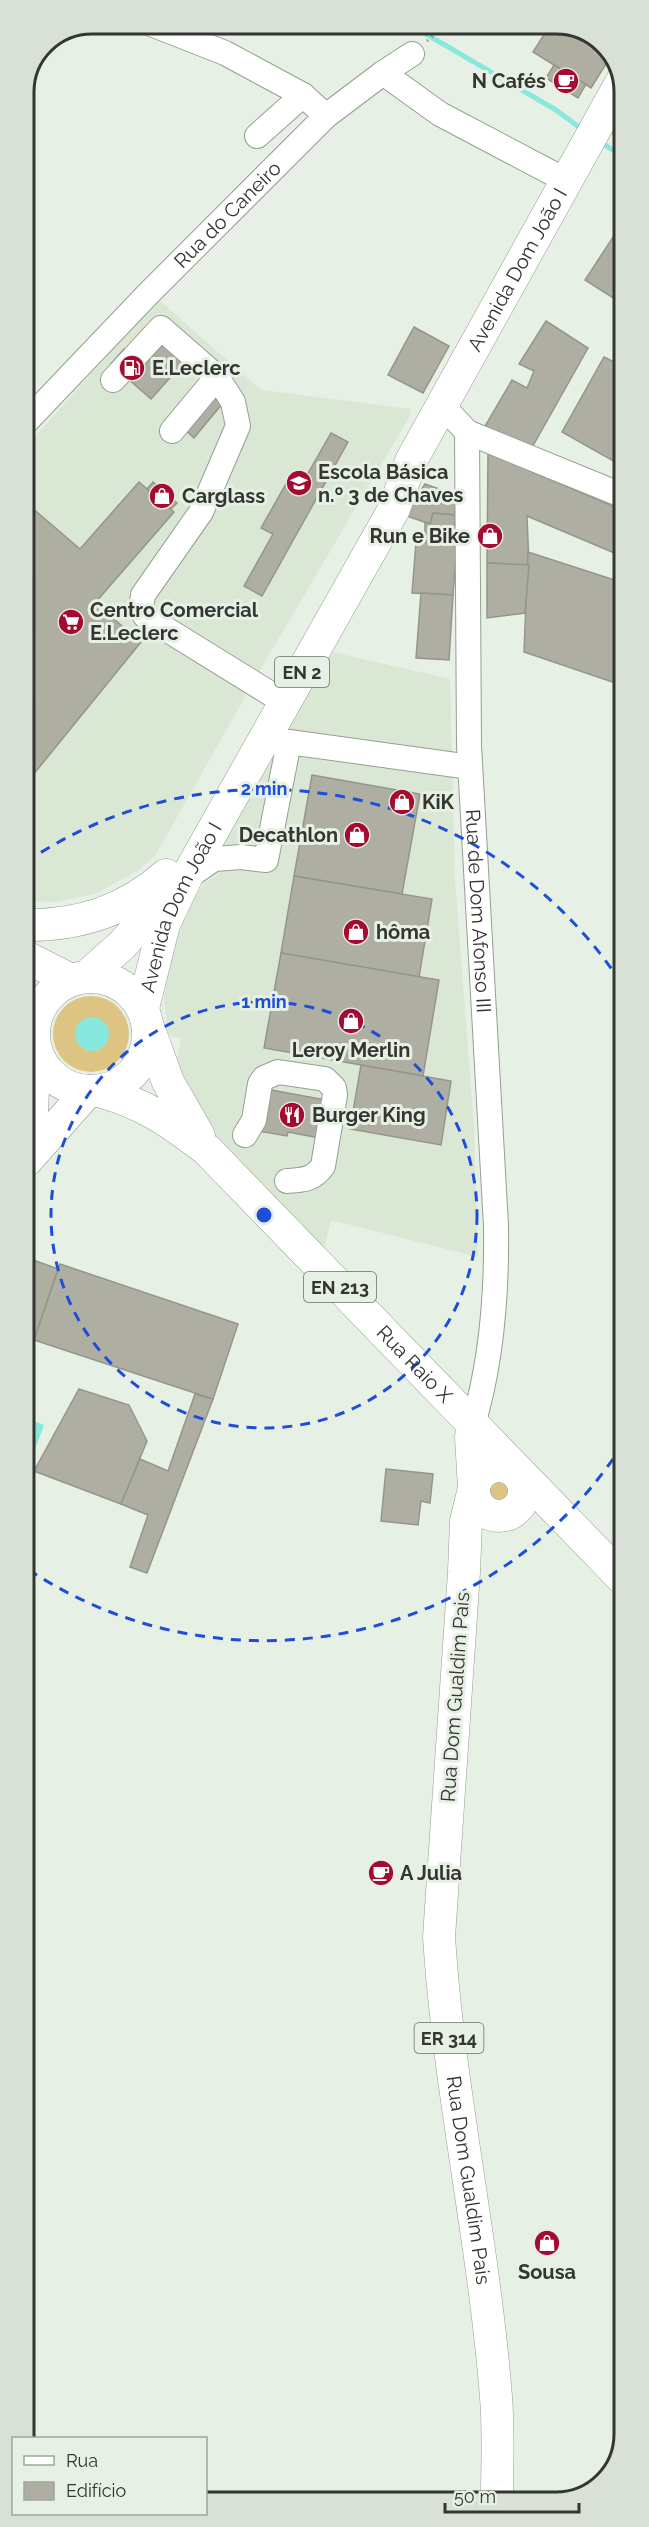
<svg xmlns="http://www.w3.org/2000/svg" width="649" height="2527" viewBox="0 0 649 2527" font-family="Raleway,sans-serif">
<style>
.built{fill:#dae7d5}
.green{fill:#ddc482}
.water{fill:#87e8dd}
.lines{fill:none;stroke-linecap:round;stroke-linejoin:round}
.stream{stroke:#87e8dd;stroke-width:5}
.building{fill:#aeafa2;stroke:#949689;stroke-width:1.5}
.minor-casing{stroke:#969e93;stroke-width:26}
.major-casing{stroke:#969e93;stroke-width:33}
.path{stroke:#91978e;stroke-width:3;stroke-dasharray:1.5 4.5;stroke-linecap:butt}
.minor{stroke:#fff;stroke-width:24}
.major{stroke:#fff;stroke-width:32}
.ring{fill:none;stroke:#1d4ed8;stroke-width:3;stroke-dasharray:10 8}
.labels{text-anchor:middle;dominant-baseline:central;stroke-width:6;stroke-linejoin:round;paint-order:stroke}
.shield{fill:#e7f0e4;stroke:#696e67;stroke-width:1.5}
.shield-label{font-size:18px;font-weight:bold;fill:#333631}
.poi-label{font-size:20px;font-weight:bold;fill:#333631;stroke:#e7f0e4;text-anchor:start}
.street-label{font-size:20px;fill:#333631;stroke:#e7f0e4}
.rim{fill:none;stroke:#333631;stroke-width:3}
.centre{fill:#1d4ed8;stroke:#e7f0e4;stroke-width:3}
.ring-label{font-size:18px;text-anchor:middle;font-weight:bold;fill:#1d4ed8;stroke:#e7f0e4;stroke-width:6;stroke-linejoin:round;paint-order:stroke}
</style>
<rect width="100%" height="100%" fill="#e7f0e4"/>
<g class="built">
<polygon points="158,299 261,390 411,409 411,414 266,660 155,856 137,871 97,893 57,902 24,901 24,449"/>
<polygon points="328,651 450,679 455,879 474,1129 478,1257 331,1220 324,1249 215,1134 188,1090 177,1063 181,1038 173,1037 168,1033 164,998 170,955 190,903 204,884 218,874 223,841"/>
</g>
<g class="green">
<polygon points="624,113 624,143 611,134"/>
<circle cx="91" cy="1034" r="38"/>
<path d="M 498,1473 L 516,1491 C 512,1508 494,1511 484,1497 L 488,1477 Z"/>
</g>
<g class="water">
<circle cx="92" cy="1034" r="17"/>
<polygon points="29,1419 44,1425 34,1452 25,1448 25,1430"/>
</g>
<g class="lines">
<g class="stream">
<polyline points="409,24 556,110 583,130"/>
<polyline points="601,142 624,158"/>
</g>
</g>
<g class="building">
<polygon points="550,25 565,25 605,44 611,56 591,88 533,52"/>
<polygon points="554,65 586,84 578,98 546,78"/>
<polygon points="621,225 624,227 624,305 585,280"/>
<polygon points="546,321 588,348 530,451 484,428 512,380 527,388 534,371 519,364"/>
<polygon points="414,327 449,346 423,393 388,375"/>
<polygon points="173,333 194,351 151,399 111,364 124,349 143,366"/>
<polygon points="604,357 624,367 624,467 562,432"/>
<polygon points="211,395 222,404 194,438 183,428"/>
<polygon points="331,433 348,442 262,596 244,586 273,534 261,528 291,475 303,482"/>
<polygon points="488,453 624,511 624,557 527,516 529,565 487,563"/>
<polygon points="139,482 174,512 95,603 141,642 24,786 24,501 80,549"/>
<polygon points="153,482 177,503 171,509 147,489"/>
<polygon points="425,484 456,495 455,515 433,513 430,524 404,515 416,494 418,495"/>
<polygon points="433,513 455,515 454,543 425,541 425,522 430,524"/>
<polygon points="416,542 457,545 453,595 412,593"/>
<polygon points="528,552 624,583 624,686 524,652"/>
<polygon points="487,563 529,565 525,613 487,618"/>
<polygon points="421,593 453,595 449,660 416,658"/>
<polygon points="312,775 420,794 402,894 294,876"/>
<polygon points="294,876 432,899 419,977 281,953"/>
<polygon points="281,953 439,980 423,1076 264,1048"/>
<polygon points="361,1065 451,1081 441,1145 350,1129"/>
<polygon points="624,1077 624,1095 619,1093"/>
<polygon points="266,1089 326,1100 320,1138 288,1132 287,1136 258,1131"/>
<polygon points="25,1257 58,1269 34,1340 25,1336"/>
<polygon points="60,1264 238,1324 213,1399 34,1340"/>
<polygon points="79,1389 129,1405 147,1441 121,1504 34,1471"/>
<polygon points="195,1394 213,1399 147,1573 130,1567 148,1515 121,1504 140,1459 168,1471"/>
<polygon points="386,1469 433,1474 430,1503 421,1501 418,1525 381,1521"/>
</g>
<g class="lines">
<g class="minor-casing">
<g id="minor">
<polyline points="151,24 225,53 303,95 326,116"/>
<polyline points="383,73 440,114 567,181"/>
<polyline points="257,136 303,95"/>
<polyline points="113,380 161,328 217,377 233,402 238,426 201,512 143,595 141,608 145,616 271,694"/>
<path id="s1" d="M 442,405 L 467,432 L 469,745 L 496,1226 C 497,1291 492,1361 473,1424"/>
<path id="s2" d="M 24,424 L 148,294 L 326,116 L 383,73 L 412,54"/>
<polyline points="172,431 217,377"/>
<polyline points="467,432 624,496"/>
<polyline points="188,877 214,859 241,857 266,860 289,742 470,767"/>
<path d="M 245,1135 L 254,1120 L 260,1084 L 264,1078 L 278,1072 L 325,1079 L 334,1088 L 335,1095 L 323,1166 C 313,1180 303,1180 287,1181"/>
</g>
</g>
<g class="major-casing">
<g id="major">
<path d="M 24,925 C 79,926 125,911 166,875"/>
<polyline points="24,956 71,980"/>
<polyline points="87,976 122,945 147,917 163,887"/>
<circle cx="91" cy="1034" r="57"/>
<path id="s3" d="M 143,1008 L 164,924 L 186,878 L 394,509 L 411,461 L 623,79"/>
<polyline points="149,1029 168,1082 199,1136"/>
<path id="s4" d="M 99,1091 C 147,1105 167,1120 207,1150 L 625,1581"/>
<polyline points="30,1154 35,1048"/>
<polyline points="27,1160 88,1091"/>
<path id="s5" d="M 473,1424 L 471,1437 L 474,1488 L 466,1521 L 464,1572 L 439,1937 C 449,2091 484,2243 496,2397 C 499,2432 497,2467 497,2502"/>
<circle cx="499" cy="1491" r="25"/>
</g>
</g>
<polyline class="path" points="427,41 447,24"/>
<use href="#minor" class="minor"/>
<use href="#major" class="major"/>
</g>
<g class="ring">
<circle cx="264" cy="1215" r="213"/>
<path d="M623 1444A426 426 0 0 1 26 1568M26 862A426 426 0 0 1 623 986"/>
</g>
<defs>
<g id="cafe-disc" transform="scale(1.35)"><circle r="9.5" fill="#a50a33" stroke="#e7f0e4"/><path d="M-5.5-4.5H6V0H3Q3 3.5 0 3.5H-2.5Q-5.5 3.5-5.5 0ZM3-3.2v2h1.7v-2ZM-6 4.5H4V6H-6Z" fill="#fff"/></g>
<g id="fuel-disc" transform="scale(1.35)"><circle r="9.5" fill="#a50a33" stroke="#e7f0e4"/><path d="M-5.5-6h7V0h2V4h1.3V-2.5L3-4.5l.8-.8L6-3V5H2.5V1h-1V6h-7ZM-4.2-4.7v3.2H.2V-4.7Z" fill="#fff"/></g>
<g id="school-disc" transform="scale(1.35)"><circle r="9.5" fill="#a50a33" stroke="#e7f0e4"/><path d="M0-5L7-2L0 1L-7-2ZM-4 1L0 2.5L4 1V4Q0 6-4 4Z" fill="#fff"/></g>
<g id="shop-disc" transform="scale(1.35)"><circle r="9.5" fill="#a50a33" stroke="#e7f0e4"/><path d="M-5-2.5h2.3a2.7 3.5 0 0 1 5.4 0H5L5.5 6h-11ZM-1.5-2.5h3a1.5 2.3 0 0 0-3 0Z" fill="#fff"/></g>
<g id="supermarket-disc" transform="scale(1.35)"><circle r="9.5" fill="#a50a33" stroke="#e7f0e4"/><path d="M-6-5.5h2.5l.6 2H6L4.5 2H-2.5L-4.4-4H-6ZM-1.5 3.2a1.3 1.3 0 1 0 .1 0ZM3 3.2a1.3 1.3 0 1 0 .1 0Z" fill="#fff"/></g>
<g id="restaurant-disc" transform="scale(1.35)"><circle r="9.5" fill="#a50a33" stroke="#e7f0e4"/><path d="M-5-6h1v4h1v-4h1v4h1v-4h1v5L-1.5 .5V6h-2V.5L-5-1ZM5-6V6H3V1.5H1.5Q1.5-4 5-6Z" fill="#fff"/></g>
</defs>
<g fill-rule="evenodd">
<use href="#cafe-disc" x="566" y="81"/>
<use href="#fuel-disc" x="132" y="368"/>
<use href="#school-disc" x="299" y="483"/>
<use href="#shop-disc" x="162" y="496"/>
<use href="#shop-disc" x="490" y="536"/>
<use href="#supermarket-disc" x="71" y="622"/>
<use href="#shop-disc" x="402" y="802"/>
<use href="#shop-disc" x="357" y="835"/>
<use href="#shop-disc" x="356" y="932"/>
<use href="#shop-disc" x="351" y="1021"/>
<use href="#restaurant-disc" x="292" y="1115"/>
<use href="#cafe-disc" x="381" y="1873"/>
<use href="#shop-disc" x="547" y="2243"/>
</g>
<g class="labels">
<g class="shield">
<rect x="275" y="657" width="54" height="30" rx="4.5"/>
<rect x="304" y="1272" width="72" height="30" rx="4.5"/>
<rect x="414.5" y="2023" width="69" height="30" rx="4.5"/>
</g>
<g class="shield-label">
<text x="302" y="672">EN 2</text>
<text x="340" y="1287">EN 213</text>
<text x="449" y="2038">ER 314</text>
</g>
<g class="poi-label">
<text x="546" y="81" text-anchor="end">N Cafés</text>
<text x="152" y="368">E.Leclerc</text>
<text x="318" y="472">Escola Básica<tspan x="318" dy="23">n.º 3 de Chaves</tspan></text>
<text x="182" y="496">Carglass</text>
<text x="470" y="536" text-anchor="end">Run e Bike</text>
<text x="90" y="610">Centro Comercial<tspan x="90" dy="23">E.Leclerc</tspan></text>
<text x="422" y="802">KiK</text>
<text x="338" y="835" text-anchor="end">Decathlon</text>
<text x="376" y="932">hôma</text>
<text x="351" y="1050" text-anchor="middle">Leroy Merlin</text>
<text x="312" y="1115">Burger King</text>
<text x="400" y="1873">A Julia</text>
<text x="547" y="2272" text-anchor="middle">Sousa</text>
</g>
<g class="street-label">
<text stroke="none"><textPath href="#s2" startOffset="292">Rua do Caneiro</textPath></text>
<text stroke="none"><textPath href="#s3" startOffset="831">Avenida Dom João I</textPath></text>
<text stroke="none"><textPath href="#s3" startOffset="108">Avenida Dom João I</textPath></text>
<text stroke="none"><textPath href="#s1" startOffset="516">Rua de Dom Afonso III</textPath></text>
<text stroke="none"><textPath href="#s4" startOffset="422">Rua Raio X</textPath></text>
<text transform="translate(455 1697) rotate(-86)">Rua Dom Gualdim Pais</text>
<text stroke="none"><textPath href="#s5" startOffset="760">Rua Dom Gualdim Pais</textPath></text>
</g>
</g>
<path d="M0 0H649V2527H0ZM92 34H556A58 58 0 0 1 614 92V2434A58 58 0 0 1 556 2492H92A58 58 0 0 1 34 2434V92A58 58 0 0 1 92 34Z" fill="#d9e1d6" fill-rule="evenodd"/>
<path class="rim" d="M92 34H556A58 58 0 0 1 614 92V2434A58 58 0 0 1 556 2492H92A58 58 0 0 1 34 2434V92A58 58 0 0 1 92 34Z"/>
<circle cx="264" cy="1215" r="9" class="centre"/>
<g class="ring-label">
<text x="264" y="795">2 min</text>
<text x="264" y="1008">1 min</text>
</g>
<rect x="12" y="2437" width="195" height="78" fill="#e7f0e4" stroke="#9fa69c" stroke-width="1.5"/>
<rect x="24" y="2456" width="30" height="9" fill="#ffffff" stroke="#9fa69c" stroke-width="1.5"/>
<text x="66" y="2467" font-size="18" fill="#333631">Rua</text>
<rect x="24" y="2482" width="30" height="18" fill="#aeafa2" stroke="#9fa69c" stroke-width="1.5"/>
<text x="66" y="2497" font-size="18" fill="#333631">Edifício</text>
<path d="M445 2503v9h134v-9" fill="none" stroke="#333631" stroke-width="3"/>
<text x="454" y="2503" font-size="18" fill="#333631" stroke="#e7f0e4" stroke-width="4.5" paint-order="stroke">50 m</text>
</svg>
